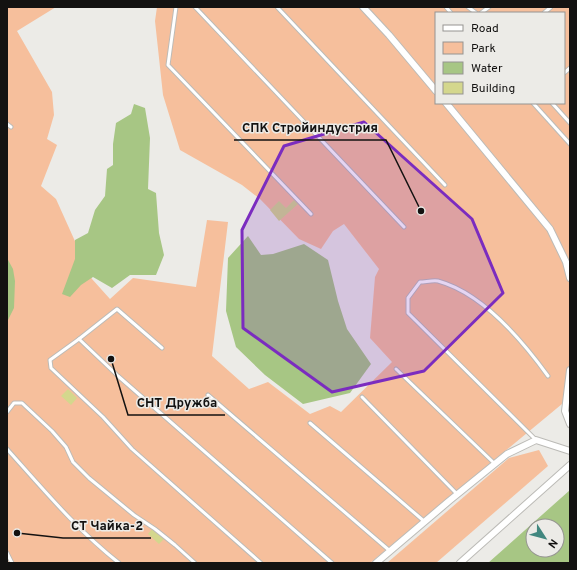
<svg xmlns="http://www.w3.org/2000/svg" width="577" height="570" viewBox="0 0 577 570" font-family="Overpass,sans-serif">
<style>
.green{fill:#f6bf9c;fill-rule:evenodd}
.water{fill:#a7c684;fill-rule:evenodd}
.building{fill:#d4d78d}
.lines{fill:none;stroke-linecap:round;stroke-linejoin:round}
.service-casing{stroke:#bcbbb7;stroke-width:5}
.minor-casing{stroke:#bcbbb7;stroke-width:8}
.service{stroke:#fff;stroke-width:3}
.minor{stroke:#fff;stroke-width:6}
.marked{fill:#7b2cbf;fill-opacity:0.2;stroke:#7b2cbf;stroke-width:3;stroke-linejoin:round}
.leader{fill:none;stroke:#131211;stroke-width:1.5}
.callout-dot{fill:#131211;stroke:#ecebe7;stroke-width:1.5}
.callout-label{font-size:13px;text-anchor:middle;font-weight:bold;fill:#131211;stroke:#ecebe7;stroke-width:3;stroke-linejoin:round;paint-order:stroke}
</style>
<rect width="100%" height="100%" fill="#ecebe7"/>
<g class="green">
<path d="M 7,7 L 56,7 L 17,31 L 52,92 L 54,115 L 47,139 L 57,145 L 41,186 L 56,199 L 92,279 L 110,299 L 133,278 L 196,287 L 207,220 L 228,222 L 212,356 L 249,389 L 268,382 L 310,414 L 330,406 L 341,412 L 392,362 L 370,338 L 375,277 L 379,269 L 344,224 L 333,231 L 321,249 L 299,239 L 260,199 L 242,185 L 180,150 L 163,95 L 155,21 L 157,7 L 570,7 L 570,413 L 562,404 L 370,563 L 7,563 ZM 436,13 L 564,13 L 564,103 L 436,103 Z"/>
<polygon points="539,450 548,466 436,563 387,563 509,458"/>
</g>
<g class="water">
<polygon points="134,104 145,108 150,138 148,189 156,193 159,233 164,255 156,275 130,275 112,288 93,277 81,285 70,297 62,294 75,259 75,240 88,233 95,210 105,196 107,169 113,165 113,144 116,123 131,114"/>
<polygon points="248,236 261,255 273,254 304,244 328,260 338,301 347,329 371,364 350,393 303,404 265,375 236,347 226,311 228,258"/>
<polygon points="7,255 7,258 13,269 15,281 14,308 7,322"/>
<path d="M 570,490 L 570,563 L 488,563 ZM 533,526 L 557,526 L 557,550 L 533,550 Z"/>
</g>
<g class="building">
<polygon points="294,200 298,204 279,221 270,210 279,201 286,208"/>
<polygon points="68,389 77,398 71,405 61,396"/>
<polygon points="152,529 164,539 159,544 148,534"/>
</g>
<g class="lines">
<g class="service-casing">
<g id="service">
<polyline points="176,7 168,65 311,214"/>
<polyline points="195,7 404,227"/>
<polyline points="277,7 445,185"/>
<polyline points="446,7 451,13"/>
<polyline points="468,7 476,13"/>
<polyline points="481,13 489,7"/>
<polyline points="544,13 551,7"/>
<polyline points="564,73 570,68"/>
<polyline points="533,103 570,144"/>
<polyline points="552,103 570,123"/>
<polyline points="7,124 11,127"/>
<polyline points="79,339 50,360 51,368 103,417 132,449 261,563"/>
<polyline points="162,348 117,309 79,339 118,376 332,563"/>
<polyline points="396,369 495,464"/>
<polyline points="208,395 390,551"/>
<polyline points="362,397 457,494"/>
<polyline points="7,412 14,403 22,403 52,431 66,447 73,462 89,478 134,515 155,529 175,545 195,563"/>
<polyline points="310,423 425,522"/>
<path d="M 536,440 L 408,313 L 408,298 L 420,282 C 425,282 433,280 438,281 C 482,293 522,340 548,376"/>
<path d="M 7,449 C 43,489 77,530 119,563"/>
<polyline points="7,553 12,563"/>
</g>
</g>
<g class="minor-casing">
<g id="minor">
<polyline points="363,7 389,35 436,91"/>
<polyline points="446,103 550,229 566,262 570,278"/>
<polyline points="570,370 565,411 570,424"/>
<polyline points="376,563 449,501 507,454 536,440 570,451"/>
<polyline points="460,563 570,465"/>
</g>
</g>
<use href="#service" class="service"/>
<use href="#minor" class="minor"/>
</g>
<path class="marked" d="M 364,122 L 472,219 L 503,293 L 424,371 L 332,392 L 243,328 L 242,230 L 284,146 Z"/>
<path class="leader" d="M421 211L386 140H234M111 359L128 415H225M17 533L63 538H151"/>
<g class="callout-dot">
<circle cx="421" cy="211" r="4"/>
<circle cx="111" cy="359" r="4"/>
<circle cx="17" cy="533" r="4"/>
</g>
<g class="callout-label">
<text x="310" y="132">СПК Стройиндустрия</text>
<text x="177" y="407">СНТ Дружба</text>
<text x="107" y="530">СТ Чайка-2</text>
</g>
<rect width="577" height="570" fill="none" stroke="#131211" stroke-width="16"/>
<rect x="435" y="12" width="130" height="92" fill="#ecebe7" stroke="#959491"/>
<rect x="443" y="25" width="20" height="6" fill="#ffffff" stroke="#959491"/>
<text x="471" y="32" font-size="12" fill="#131211">Road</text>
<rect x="443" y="42" width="20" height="12" fill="#f6bf9c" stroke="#959491"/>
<text x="471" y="52" font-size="12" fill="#131211">Park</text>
<rect x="443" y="62" width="20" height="12" fill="#a7c684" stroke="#959491"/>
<text x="471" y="72" font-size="12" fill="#131211">Water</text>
<rect x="443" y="82" width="20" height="12" fill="#d4d78d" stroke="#959491"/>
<text x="471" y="92" font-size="12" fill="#131211">Building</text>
<g transform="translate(545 538) rotate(126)"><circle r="19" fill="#ecebe7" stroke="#959491"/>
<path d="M0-3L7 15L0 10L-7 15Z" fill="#41877f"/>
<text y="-6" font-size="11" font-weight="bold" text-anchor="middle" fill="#131211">N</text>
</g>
</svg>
